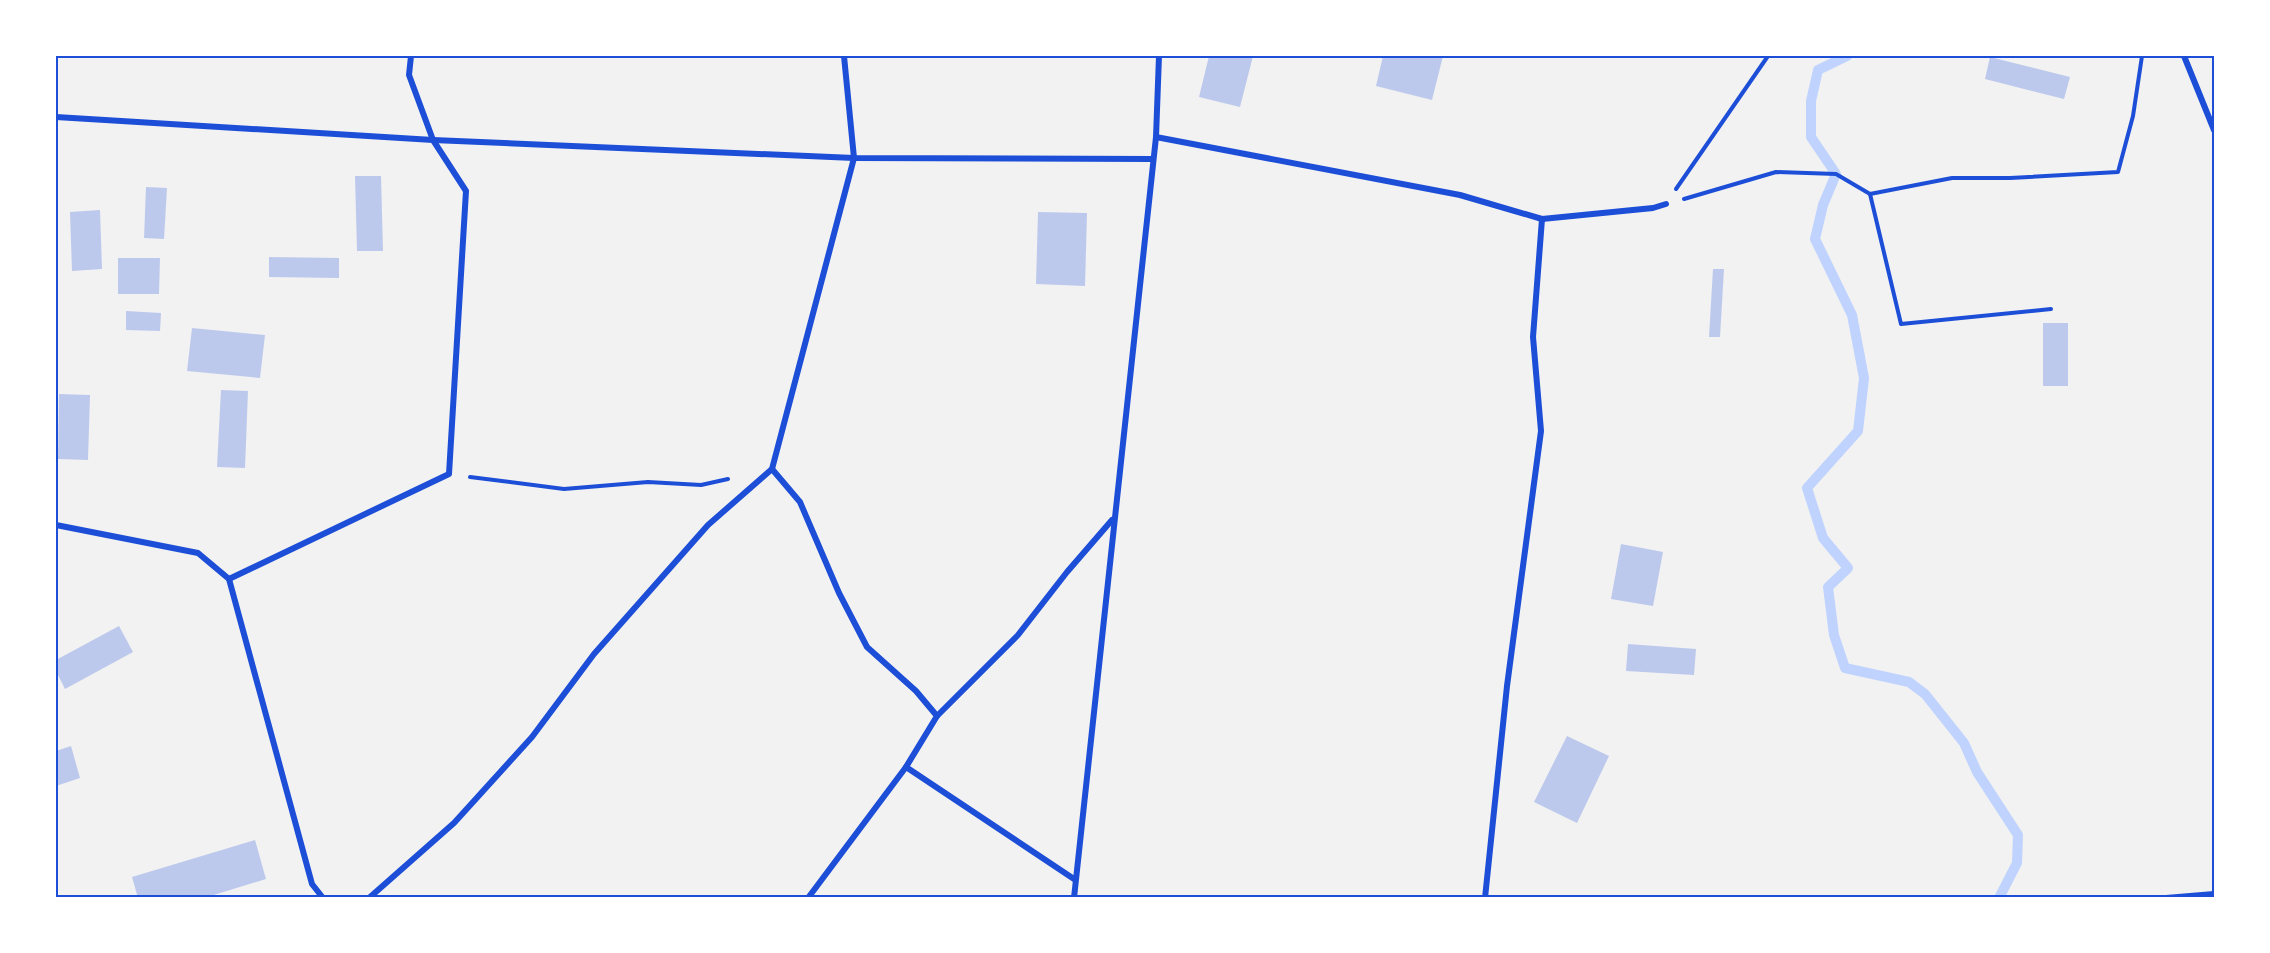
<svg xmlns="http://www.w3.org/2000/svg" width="2270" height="953" viewBox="0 0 2270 953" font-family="Ubuntu,sans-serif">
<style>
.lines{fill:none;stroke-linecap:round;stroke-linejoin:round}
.stream{stroke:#bfd3fe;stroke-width:10}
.building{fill:#bdc9ec}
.path{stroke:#1d4ed8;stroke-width:4}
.minor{stroke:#1d4ed8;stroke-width:6}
.neatline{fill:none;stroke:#1d4ed8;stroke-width:2}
</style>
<rect width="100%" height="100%" fill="#f2f2f2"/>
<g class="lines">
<polyline class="stream" points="1847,56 1818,70 1811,101 1811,137 1836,174 1823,205 1815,239 1852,315 1864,378 1858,431 1807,488 1823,538 1848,568 1828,587 1834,635 1845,668 1909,682 1925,694 1964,743 1977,772 2018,835 2017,863 1999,898"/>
</g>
<g class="building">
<polygon points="1209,56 1253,56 1240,107 1199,97"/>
<polygon points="1383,56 1443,56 1432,100 1376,86"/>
<polygon points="1990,57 2070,77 2064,99 1985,79"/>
<polygon points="355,176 381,176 383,251 357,251"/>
<polygon points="146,187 167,188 164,239 144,238"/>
<polygon points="100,210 102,269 72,271 70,212"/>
<polygon points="1038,212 1087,213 1085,286 1036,284"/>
<polygon points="269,257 339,258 339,278 269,277"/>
<polygon points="118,258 160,258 159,294 118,294"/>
<polygon points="1713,269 1724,269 1720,337 1709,337"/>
<polygon points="126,311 161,313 160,331 126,330"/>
<rect x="2043" y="323" width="25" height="63"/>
<polygon points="192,328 265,335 260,378 187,371"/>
<polygon points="221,390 248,391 245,468 217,467"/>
<polygon points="59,394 90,395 88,460 58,459"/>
<polygon points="1621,544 1663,552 1653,606 1611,599"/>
<polygon points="119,626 133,652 65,689 56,671 56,660"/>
<polygon points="1628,644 1696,649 1694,675 1626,671"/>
<polygon points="1567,736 1609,756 1577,823 1534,802"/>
<polygon points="71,746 80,778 56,786 56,751"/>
<polygon points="255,840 266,879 204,898 138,898 132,877"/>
</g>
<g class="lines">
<g class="path">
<polyline points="1676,189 1768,56"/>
<polyline points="1870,194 1901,324 2051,309"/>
<polyline points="1684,199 1776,172 1836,174 1870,194 1952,178 2010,178 2118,172 2133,116 2142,56"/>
<polyline points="470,477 564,489 648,482 701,485 728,479"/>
</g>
<g class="minor">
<polyline points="2184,56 2214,130"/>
<polyline points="56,117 433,140 854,158 1153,159"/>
<polyline points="1156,137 1460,195 1542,219 1653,208 1666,204"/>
<polyline points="772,469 800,502 839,593 867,647 916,691 937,716 906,767"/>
<polyline points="56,525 198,553 229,579 312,884 323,898"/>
<polyline points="229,579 449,474 466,191 433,140 409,75 411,56"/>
<polyline points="937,716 1018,635 1067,572 1112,520"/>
<polyline points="369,898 454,823 532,737 594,654 708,525 772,469 854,158 844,56"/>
<polyline points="808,898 906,767 1074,879"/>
<polyline points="1074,898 1156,137 1159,56"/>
<polyline points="1485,898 1507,686 1541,431 1533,337 1542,219"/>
<polyline points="2166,898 2214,894"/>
</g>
</g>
<rect width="2270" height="953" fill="none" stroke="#ffffff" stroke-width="114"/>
<rect x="57" y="57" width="2156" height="839" class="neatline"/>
</svg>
